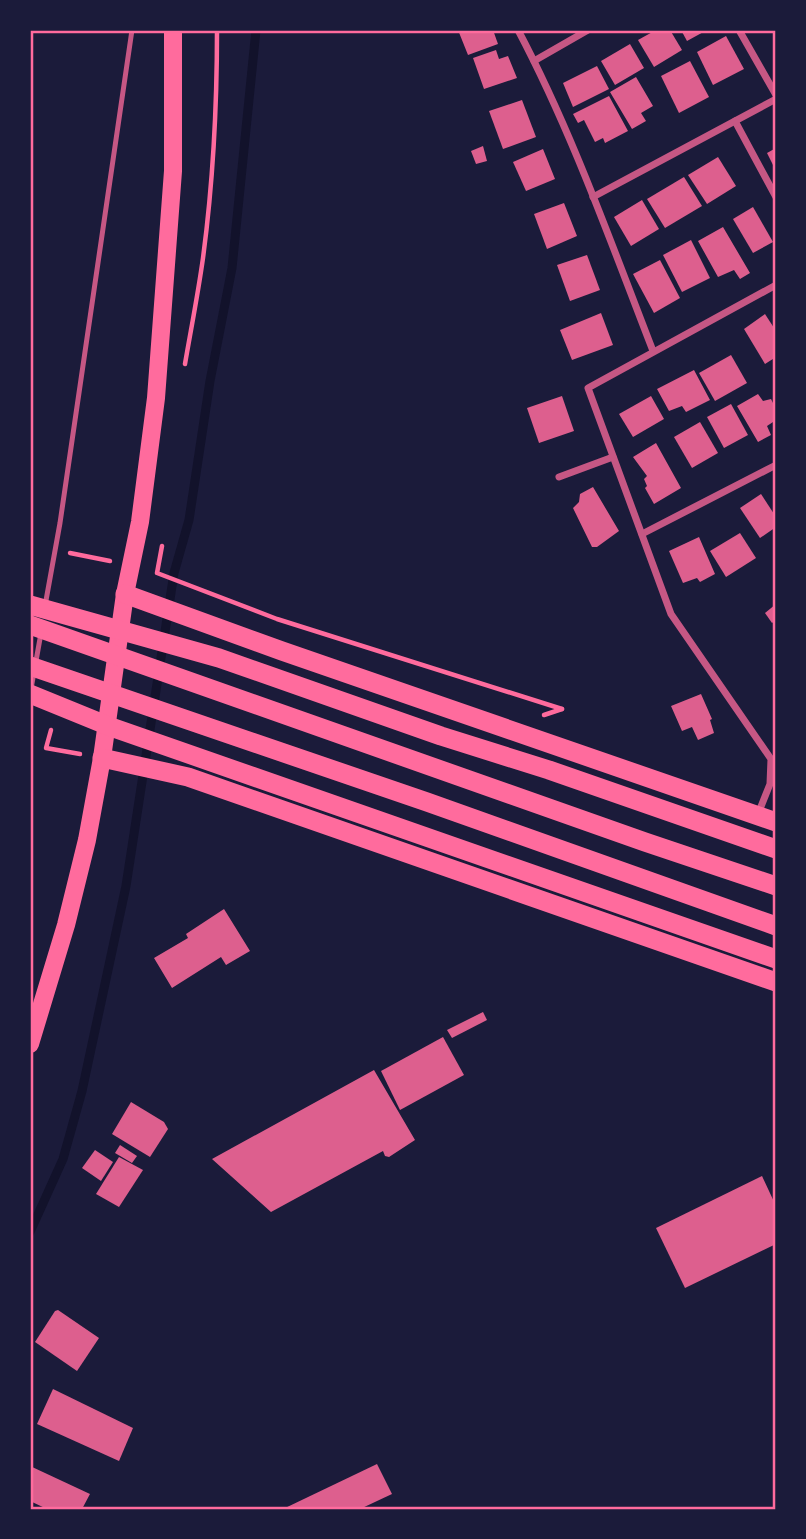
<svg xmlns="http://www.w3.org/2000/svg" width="806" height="1539" viewBox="0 0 806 1539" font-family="Helvetica,sans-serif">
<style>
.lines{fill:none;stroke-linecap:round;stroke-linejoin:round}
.stream{stroke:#12122b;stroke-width:9}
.building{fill:#dd5f8e}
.path{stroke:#ff6b9d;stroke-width:4.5}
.service{stroke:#c65784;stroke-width:5}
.minor{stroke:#c65784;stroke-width:7}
.primary{stroke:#ff6b9d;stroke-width:18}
.trunk{stroke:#ff6b9d;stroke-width:19}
.neatline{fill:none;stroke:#ff6b9d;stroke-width:2.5}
</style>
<rect width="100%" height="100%" fill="#1b1b3a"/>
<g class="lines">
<polyline class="stream" points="30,1232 63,1159 82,1091 126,886 174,573 189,520 210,381 232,268 256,30"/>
</g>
<g class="building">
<polygon points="458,30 493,30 498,44 468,55"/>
<polygon points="656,30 670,30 682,50 654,67 638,40"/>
<polygon points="681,30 707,30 687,41"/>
<polygon points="726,36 744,69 713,85 697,52"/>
<polygon points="630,44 644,68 615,85 601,61"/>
<polygon points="496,50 499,59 508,56 517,78 484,89 473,58"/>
<polygon points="690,61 709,97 679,113 661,76"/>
<polygon points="597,66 609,89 573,107 563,83"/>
<polygon points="636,77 653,106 641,113 646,121 632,129 610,92"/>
<polygon points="609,96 628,131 605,143 603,138 595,142 584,120 578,123 573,114"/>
<polygon points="522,100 536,137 503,149 489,111"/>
<polygon points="483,146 487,161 476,164 471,151"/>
<polygon points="776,148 776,171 767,153"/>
<polygon points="543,149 555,179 526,191 513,162"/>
<polygon points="718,157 736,186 707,204 688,175"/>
<polygon points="684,177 702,206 665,228 647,199"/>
<polygon points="642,200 659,229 631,246 614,217"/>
<polygon points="564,203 577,236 547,249 534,214"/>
<polygon points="753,207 773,242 753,253 733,219"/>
<polygon points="723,227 750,273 740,279 734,270 718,277 698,241"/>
<polygon points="691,240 710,278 682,292 663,255"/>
<polygon points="587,255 600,290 570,301 557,265"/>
<polygon points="660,260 680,298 654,313 633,274"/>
<polygon points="601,313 613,345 572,360 560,330"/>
<polygon points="765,314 776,331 776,357 765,364 744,329"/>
<polygon points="731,355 747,383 715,401 699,373"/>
<polygon points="694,370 710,400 686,412 682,406 669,411 657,389"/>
<polygon points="758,394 763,401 771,399 776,409 776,420 767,426 771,435 758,442 737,406"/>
<polygon points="562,396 574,431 539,443 527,408"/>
<polygon points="651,396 664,419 633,437 619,414"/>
<polygon points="731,404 748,435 724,448 707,417"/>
<polygon points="700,422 718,453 692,468 674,437"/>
<polygon points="656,443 681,488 654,504 645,488 647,486 644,479 647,476 633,457"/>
<polygon points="593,487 619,531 597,547 592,547 573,508 579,502 580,494"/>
<polygon points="761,494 776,517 776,527 760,538 740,508"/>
<polygon points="740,533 756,558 726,577 710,551"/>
<polygon points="699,537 715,574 700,582 697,578 683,583 669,551"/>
<polygon points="776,604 776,620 772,623 765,613"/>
<polygon points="701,694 712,719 710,720 714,733 698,740 692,727 682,731 671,706"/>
<polygon points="224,909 250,951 226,965 221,957 172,988 154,958 188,938 186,934"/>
<polygon points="483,1012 487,1020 452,1038 447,1030"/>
<polygon points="443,1037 464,1075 400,1110 381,1071"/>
<polygon points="374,1070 415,1140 389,1157 385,1156 383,1151 271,1212 212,1159"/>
<polygon points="131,1102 164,1122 168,1129 150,1157 112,1134"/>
<polygon points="120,1145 137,1156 132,1163 115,1153"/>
<polygon points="95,1150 113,1162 101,1181 82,1168"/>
<polygon points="119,1157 143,1170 119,1207 96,1194"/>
<polygon points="762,1176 776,1206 776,1244 685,1288 656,1228"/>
<polygon points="58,1310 99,1338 77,1371 35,1342 55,1311"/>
<polygon points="53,1389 133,1428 119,1461 37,1424"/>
<polygon points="377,1464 392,1494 360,1509 283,1509"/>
<polygon points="30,1466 90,1494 82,1509 47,1509 30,1501"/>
</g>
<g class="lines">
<g class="path">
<path d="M 185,364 C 191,329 198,294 203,258 C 213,183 217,106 217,30"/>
<polyline points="162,546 157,573 277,619 562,709"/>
<polyline points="70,553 110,561"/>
<polyline points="544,715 562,709"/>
<polyline points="51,730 46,748 80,754"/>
</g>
<g class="service">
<polyline points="45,606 60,523 132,30"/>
<polyline points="31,689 41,633"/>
</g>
<g class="minor">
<path d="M 518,30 C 572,132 611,243 653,351"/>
<polyline points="739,30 776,95"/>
<polyline points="534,61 588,30"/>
<polyline points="735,121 776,197"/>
<polyline points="593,197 776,99"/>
<polyline points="559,477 613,457"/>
<polyline points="642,534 776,465"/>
<polyline points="758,814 770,784 771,759 671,614 588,388 776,285"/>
</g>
<polyline class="primary" points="30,1044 66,925 87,840 102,758 125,594 140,522 156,398 173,171 173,30"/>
<g class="trunk">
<polyline points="125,594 282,651 776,822"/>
<polyline points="30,605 219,658 441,736 549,770 776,849"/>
<polyline points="30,625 645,842 776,886"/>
<polyline points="30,666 427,802 776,926"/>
<polyline points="30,694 111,727 776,959"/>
<polyline points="102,758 188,777 776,982"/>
</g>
</g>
<rect width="806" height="1539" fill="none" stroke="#1b1b3a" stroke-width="63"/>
<rect x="32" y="32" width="742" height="1476" class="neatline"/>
</svg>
